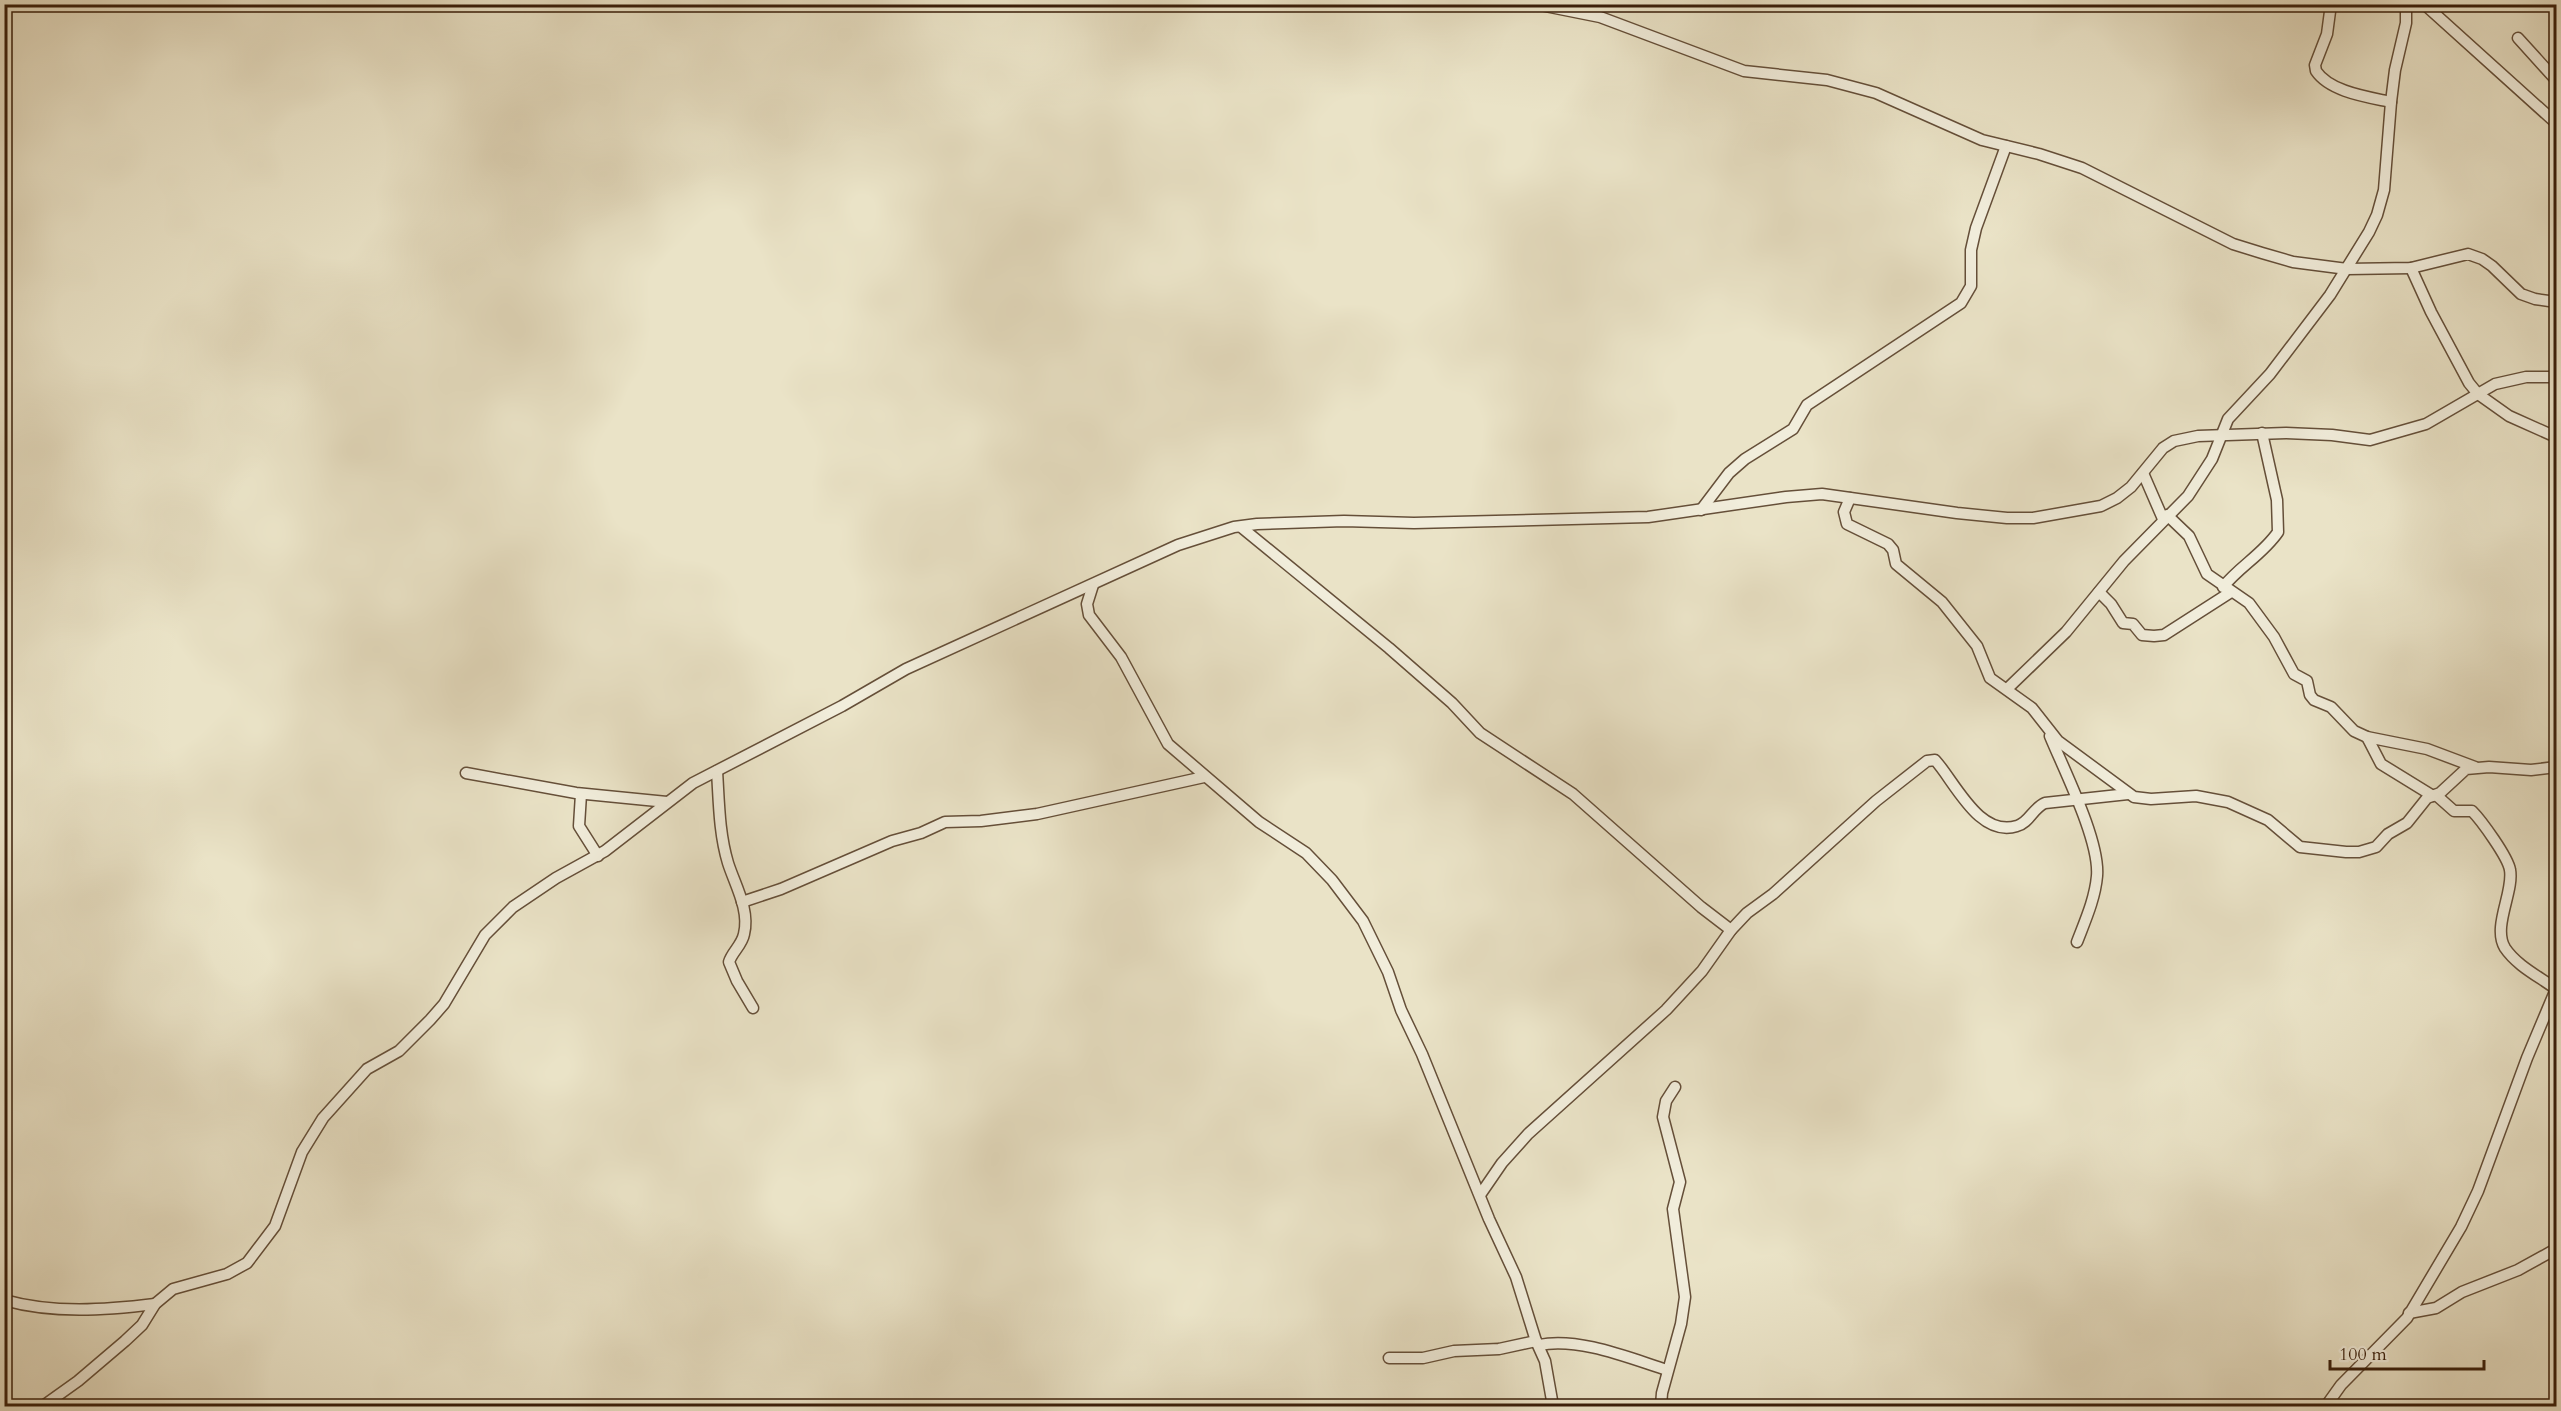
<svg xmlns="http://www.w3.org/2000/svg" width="2561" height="1411" viewBox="0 0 2561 1411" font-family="Cardo,serif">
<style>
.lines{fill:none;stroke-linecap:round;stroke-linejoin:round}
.minor-casing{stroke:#654f39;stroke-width:13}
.minor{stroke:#f1eddb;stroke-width:10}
</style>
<rect width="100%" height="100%" fill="#eae3c7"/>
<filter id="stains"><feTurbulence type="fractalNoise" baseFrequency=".00333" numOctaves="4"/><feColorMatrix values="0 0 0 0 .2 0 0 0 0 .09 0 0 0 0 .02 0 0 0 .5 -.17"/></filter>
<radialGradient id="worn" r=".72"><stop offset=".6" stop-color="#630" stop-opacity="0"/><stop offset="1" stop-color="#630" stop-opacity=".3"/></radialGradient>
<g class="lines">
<g class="minor-casing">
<g id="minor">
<polyline points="1303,4 1330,4"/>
<polyline points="1535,4 1600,17 1744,71 1827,80 1876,93 1982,140 2039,154 2082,168 2233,244 2262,253 2293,262 2347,269 2411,268 2468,254 2482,259 2492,266 2521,294 2535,299 2556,302"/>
<path d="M 2331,4 L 2327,34 L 2315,65 L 2316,71 C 2330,92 2368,97 2391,102"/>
<polyline points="2424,4 2556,123"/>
<polyline points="2518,38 2556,80"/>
<polyline points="2411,268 2431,312 2469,383 2478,394 2509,416 2556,437"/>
<polyline points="2143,473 2163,519"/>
<polyline points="1850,498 1844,512 1847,524 1888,544 1893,550 1896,564 1942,602 1977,646 1990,678 2032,708 2058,741 2134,797 2151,799 2196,796 2228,802 2268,820 2300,847 2346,852 2359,852 2376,847 2388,834 2407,823 2427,798 2440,793 2466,769 2489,767 2531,770 2556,767"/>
<polyline points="1701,510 1729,473 1745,459 1793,429 1807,405 1961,303 1971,286 1971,250 1976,228 2006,146"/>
<polyline points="2167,515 2189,536 2207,574 2249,603 2274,637 2294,674 2307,681 2310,695 2314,700 2331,707 2354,731 2367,737 2427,749 2475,767"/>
<polyline points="1241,527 1389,648 1452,703 1480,733 1573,794 1701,907 1731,930"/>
<polyline points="1093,585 1087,604 1089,615 1121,657 1168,744 1259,822 1306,853 1332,880 1363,921 1388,972 1401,1010 1422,1054 1489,1219 1516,1277 1536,1341 1545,1361 1553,1406"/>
<path d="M 2223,587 C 2240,566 2263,554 2278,532 L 2277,500 L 2262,433"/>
<polyline points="2099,592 2111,604 2123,623 2133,624 2142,635 2154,636 2164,635 2231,592"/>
<polyline points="2007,689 2066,632 2124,561 2188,496 2212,459 2228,419 2270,374 2330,295 2369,232 2377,215 2384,190 2391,102 2395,70 2406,23 2406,4"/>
<path d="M 2050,736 C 2064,770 2100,841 2097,876 C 2095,899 2085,921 2077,942"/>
<polyline points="2367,737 2381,764 2433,796"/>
<path d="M 717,771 C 719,802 719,833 728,863 C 735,885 750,910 744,934 C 742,945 732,952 729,962 L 737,981 L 753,1008"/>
<polyline points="466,773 576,793 667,802"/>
<polyline points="581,794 579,826 598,856"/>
<path d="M 2436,795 L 2454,811 L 2472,811 C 2481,820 2508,857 2510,870 C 2514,892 2492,927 2505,948 C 2517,966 2540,977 2556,989"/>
<polyline points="742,902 781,889 892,841 921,833 945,822 981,821 1037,814 1204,777"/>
<path d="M 1480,1195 L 1502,1163 L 1528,1134 L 1666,1010 L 1702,971 L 1731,930 L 1747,913 L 1773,894 L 1876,801 L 1927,761 L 1935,760 C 1955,782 1979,838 2017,826 C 2029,823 2033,808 2045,803 L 2128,794"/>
<path d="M 4,1300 C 53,1314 106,1310 155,1304"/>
<polyline points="2409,1313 2436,1308 2462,1292 2518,1270 2556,1249"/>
<path d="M 1539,1345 C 1579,1337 1629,1358 1667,1370"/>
<polyline points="1389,1358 1423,1358 1454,1351 1499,1349 1536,1341"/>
<polyline points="43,1406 78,1381 125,1341 142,1325 155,1304 173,1289 227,1274 247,1263 275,1226 302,1152 323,1118 367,1069 399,1051 430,1020 444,1004 485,935 513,907 556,878 605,851 693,783 842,706 906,669 1178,545 1234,527 1257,524 1344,521 1414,523 1648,517 1786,497 1822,494 1957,513 2007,518 2033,518 2101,506 2117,498 2131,487 2163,448 2174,441 2198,436 2286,433 2332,435 2370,440 2426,424 2495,384 2526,377 2556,377"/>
<polyline points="1661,1406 1662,1393 1681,1324 1685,1297 1673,1209 1680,1182 1663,1117 1666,1101 1675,1087"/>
<polyline points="2326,1406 2341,1385 2407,1318 2461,1227 2478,1191 2527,1058 2556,989"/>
</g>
</g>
<use href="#minor" class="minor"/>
</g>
<rect width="2561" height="1411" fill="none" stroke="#eae3c7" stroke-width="24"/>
<rect x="6" y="6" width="2549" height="1399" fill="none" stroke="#391e0a" stroke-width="3"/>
<rect x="12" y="12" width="2537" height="1387" fill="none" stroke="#391e0a" stroke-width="1.5"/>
<path d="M2330 1360v9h154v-9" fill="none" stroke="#391e0a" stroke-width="3"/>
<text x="2339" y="1360" font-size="18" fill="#391e0a" stroke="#f1eddb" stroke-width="4.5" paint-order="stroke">100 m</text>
<rect width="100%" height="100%" filter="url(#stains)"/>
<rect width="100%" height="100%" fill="url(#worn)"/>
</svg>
